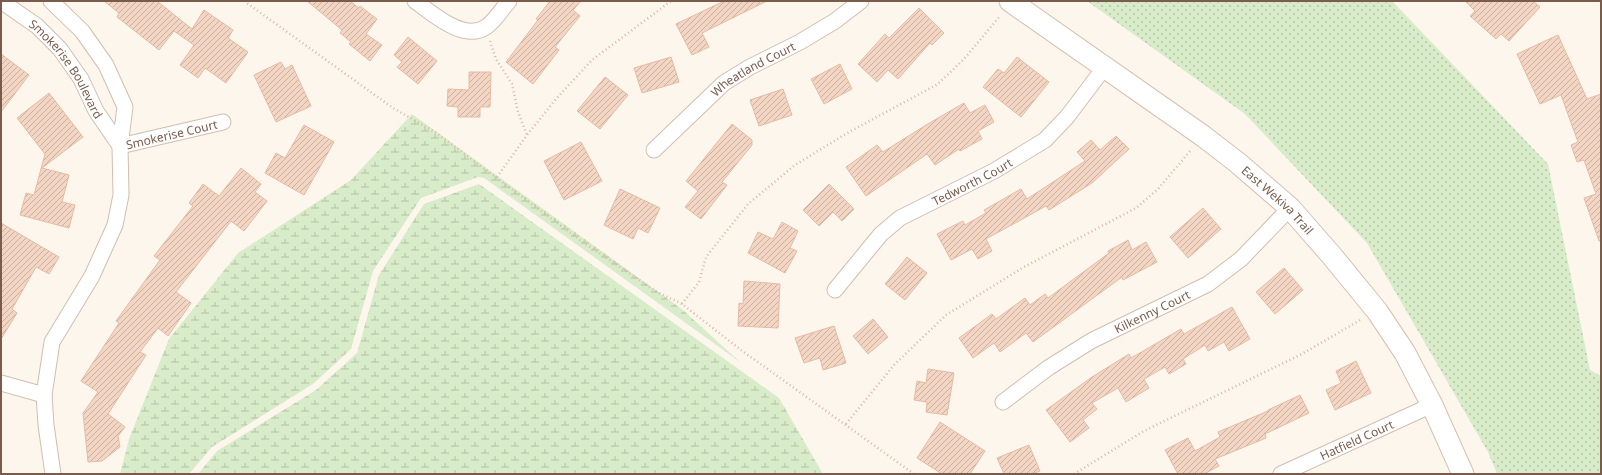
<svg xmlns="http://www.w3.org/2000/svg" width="1602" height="475" viewBox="0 0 1602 475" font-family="'Noto Sans',sans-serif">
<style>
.grass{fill:url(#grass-dots)}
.wetland{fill:url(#wetland-marsh)}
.building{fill:url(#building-hatch);stroke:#e6bba3}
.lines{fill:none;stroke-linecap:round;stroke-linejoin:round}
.street-casing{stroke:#d1beb0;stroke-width:17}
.secondary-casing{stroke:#d6c0b0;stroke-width:23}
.path{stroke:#d9b8a5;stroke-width:2.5;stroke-dasharray:1 3;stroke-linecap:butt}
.street{stroke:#fff;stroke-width:15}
.secondary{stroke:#fff;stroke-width:21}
.labels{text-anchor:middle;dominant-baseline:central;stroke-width:4;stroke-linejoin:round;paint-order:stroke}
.street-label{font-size:12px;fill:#7a5c4d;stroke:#fffaf3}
</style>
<defs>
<pattern id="grass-dots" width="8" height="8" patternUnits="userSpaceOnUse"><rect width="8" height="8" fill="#d8ecc9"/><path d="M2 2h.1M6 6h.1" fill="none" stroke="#b4c2a5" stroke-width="1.8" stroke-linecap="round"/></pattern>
<pattern id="wetland-marsh" width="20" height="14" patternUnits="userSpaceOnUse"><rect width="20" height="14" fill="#d8ecc9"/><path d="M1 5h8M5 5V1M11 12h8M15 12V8" fill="none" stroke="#b4c2a5"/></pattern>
<pattern id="building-hatch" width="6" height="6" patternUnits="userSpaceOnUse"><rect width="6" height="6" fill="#f3d5c3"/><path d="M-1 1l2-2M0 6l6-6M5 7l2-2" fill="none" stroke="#cab0a1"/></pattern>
</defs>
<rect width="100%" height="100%" fill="#fdf6ec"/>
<polygon class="grass" points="1087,1 1392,1 1548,164 1590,370 1601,376 1601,474 1497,474 1488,452 1367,243 1245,114"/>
<g class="wetland">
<polygon points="412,114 683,310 740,362 484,178 478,177 421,198 373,271 351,349 313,384 212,447 189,474 120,474 129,439 169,339 238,253 351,180"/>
<polygon points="479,184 779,398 823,474 198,474 217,451 316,390 357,353 379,275 424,204"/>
</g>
<g class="building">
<polygon points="104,1 157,1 192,29 204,10 233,30 228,38 248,52 226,83 205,68 198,78 180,65 194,45 174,31 159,50 117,17 119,13"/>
<polygon points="307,1 350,1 359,8 360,6 377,19 366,34 382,45 370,61 349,44 351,42 340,33 342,30"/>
<polygon points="550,1 581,1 573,10 580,16 555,47 559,50 533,84 506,62 538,20 536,19"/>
<polygon points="724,1 767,1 702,33 709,47 692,55 676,24"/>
<polygon points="1465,1 1533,1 1540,7 1509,41 1501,34 1496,39 1470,16 1475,11"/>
<polygon points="919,8 944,33 932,45 930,43 898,79 888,70 877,82 858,64 885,34 889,38"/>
<polygon points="1558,35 1587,99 1601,94 1601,241 1599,241 1584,198 1596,194 1584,160 1577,162 1571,145 1578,142 1561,95 1540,104 1517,54"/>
<polygon points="408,37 437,61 418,84 397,67 402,62 394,55"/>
<polygon points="1,54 29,75 1,112"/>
<polygon points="671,57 679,82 642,93 634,68"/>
<polygon points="1017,57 1049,82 1021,117 983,87 998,69 1004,73"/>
<polygon points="281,62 285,69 292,65 311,106 276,122 254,75"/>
<polygon points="840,64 852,89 824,104 811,79"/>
<polygon points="469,72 491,72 490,107 480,107 480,117 458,117 458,107 447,106 448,89 469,90"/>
<polygon points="605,77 628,95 600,129 577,111"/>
<polygon points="783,89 792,115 759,126 750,100"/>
<polygon points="49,93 83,137 42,168 69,175 62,202 75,205 69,228 20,215 26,193 34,195 45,154 17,118"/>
<polygon points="964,103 970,113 985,105 994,122 978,131 982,139 960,151 959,149 935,165 927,154 866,196 846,167 877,145 883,152 926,125"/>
<polygon points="732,124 752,140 752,145 722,182 727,185 701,219 685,207 698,191 686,181"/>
<polygon points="304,125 334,142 304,195 265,173 276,153 285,158"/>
<polygon points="1116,136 1129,149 1092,183 1049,210 1046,206 986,239 992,251 978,259 972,249 951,260 937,234 963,221 965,225 986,213 984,210 1021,189 1027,199 1085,161 1077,152 1091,140 1100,150"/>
<polygon points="581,142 602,181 564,200 544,161"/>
<polygon points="241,168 261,184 255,192 267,201 244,231 231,221 176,292 191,303 168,336 158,328 140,352 146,355 108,414 125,427 118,436 120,447 102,461 88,462 83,413 98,392 81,381 119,323 116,321 160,260 154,256 193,206 189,203 203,184 219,196"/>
<polygon points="829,184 854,209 842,221 833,212 819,226 803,210"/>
<polygon points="620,189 660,208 648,233 638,228 633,239 604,225"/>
<polygon points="1203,208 1221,229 1188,258 1170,237"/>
<polygon points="782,222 798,231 790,248 797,251 785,273 748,253 758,232 773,239"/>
<polygon points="1,223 59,257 49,274 36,267 12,309 17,313 1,339"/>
<polygon points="1128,240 1132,250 1146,242 1157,262 1123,280 1122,277 1033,342 1026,333 1000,352 994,343 973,358 959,338 992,314 996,319 1025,298 1030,305 1045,294 1048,298 1109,253 1108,251"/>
<polygon points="907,257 927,273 905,300 885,284"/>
<polygon points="1284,268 1303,290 1275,314 1256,292"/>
<polygon points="744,281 780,284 778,328 738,326 739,303 743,304"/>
<polygon points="1232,307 1250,339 1229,351 1224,342 1208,351 1205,345 1183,359 1186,364 1169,374 1165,367 1144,379 1149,388 1126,402 1118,388 1092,403 1097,409 1083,420 1089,428 1070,442 1046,410 1092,377 1129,354 1131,358 1181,329 1184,334"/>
<polygon points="873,319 888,337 868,354 853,336"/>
<polygon points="834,326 846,363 823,370 820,358 804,363 795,338"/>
<polygon points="1356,361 1371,393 1335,410 1326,390 1341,383 1336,371"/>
<polygon points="928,369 954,373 947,415 926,412 927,402 914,400 917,381 926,383"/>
<polygon points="1300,395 1309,413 1265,434 1266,438 1215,459 1219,466 1204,474 1178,474 1165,450 1188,438 1195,451 1220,437 1218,432 1268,411 1268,410"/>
<polygon points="940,422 985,451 970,474 942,474 917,458"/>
<polygon points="1029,445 1040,471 1032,474 1004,474 997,458"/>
</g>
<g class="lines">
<g class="street-casing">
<g id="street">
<path id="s1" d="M 1,1 L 37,26 L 60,49 L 81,79 L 96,111 L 120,146"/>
<polyline points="51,1 82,31 106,65 125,107 120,146 121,195 115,225 92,276 52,342 44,395 46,425 53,474"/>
<path d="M 415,1 C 433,14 464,42 486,27 C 495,21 502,9 509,1"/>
<path id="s2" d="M 120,146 L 223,122"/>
<path id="s3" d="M 654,150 L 724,83 L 750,67 L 800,42 L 835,21 L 861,1"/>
<path id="s4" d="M 835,290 L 881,234 L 900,218 L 994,171 L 1045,140 L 1067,117 L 1104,68"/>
<polyline points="1,383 44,395"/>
<path id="s5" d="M 1003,402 L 1048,368 L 1091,341 L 1208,284 L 1241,259 L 1290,208"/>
<path id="s6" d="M 1281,474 L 1432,405"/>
</g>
</g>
<g class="secondary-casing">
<g id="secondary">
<path id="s7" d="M 1010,1 L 1203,136 L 1238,163 L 1290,208 L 1332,256 L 1377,311 L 1405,353 L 1432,405 L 1463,474"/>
</g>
</g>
<g class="path">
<polyline points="244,1 393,108 435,132 580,240 657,292 682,304 741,350 914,474"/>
<polyline points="490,41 496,59 512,84 518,112 527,135"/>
<polyline points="497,177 527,135 556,99 592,60 671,1"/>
<polyline points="682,304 699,282 706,257 748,204 795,165 849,132 938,84 964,59 1000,16"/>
<polyline points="846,424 894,365 946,315 1024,267 1136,208 1158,189 1191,150"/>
<polyline points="1074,474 1144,431 1302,354 1362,319"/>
</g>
<use href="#street" class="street"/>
<use href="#secondary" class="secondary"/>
</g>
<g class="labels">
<g class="street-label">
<text stroke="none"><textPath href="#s1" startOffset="96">Smokerise Boulevard</textPath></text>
<text stroke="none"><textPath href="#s3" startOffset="129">Wheatland Court</textPath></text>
<text stroke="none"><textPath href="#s2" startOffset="53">Smokerise Court</textPath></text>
<text stroke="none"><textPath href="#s4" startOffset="178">Tedworth Court</textPath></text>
<text stroke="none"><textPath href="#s7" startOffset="334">East Wekiva Trail</textPath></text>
<text stroke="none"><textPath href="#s5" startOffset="175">Kilkenny Court</textPath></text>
<text stroke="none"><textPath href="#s6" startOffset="83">Hatfield Court</textPath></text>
</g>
</g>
<rect width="1602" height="475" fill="none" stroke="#7a5c4d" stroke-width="4"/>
</svg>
